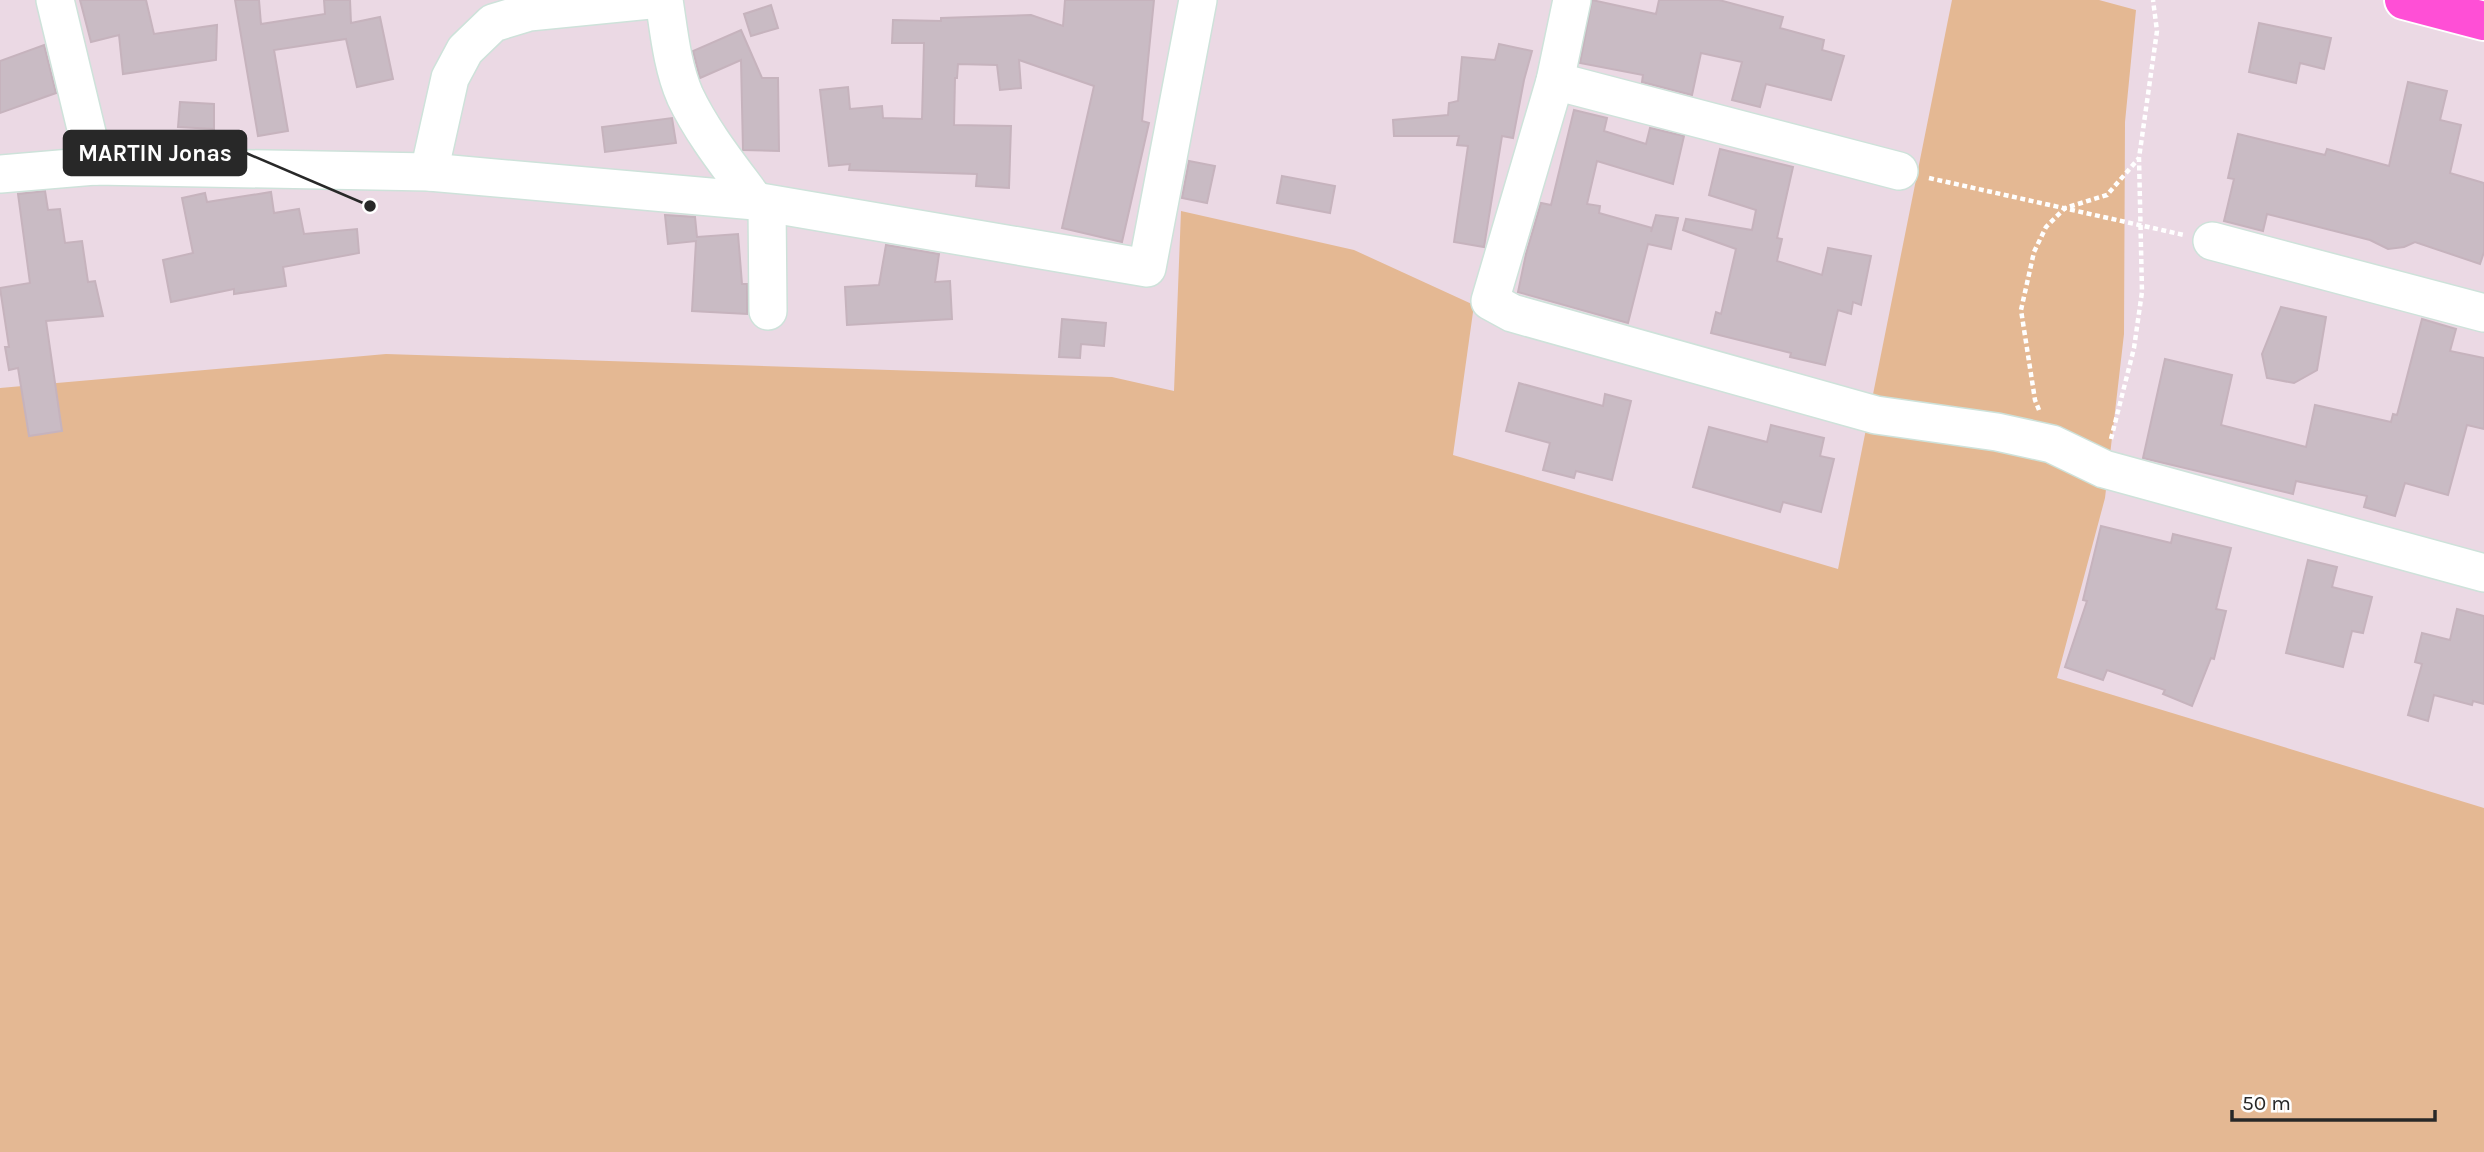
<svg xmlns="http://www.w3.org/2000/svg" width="2484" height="1152" viewBox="0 0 2484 1152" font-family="Karla,sans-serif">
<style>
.green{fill:#e4b893}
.building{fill:#c9bbc4;stroke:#c6b3bd;stroke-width:2}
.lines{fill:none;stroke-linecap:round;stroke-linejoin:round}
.minor-casing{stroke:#cee2da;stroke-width:40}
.highway-casing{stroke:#fff;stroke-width:42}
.path{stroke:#fff;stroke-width:4.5;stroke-dasharray:5 3.5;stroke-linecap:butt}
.minor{stroke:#fff;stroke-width:37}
.highway{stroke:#ff4fd6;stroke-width:38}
.leader{fill:none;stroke:#282828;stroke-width:2.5}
.callout-dot{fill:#282828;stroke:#fff;stroke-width:2.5}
.callout{fill:#282828;stroke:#282828;stroke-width:2.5}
.callout-label{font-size:23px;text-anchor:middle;font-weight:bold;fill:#fff}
</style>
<rect width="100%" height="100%" fill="#ebd9e4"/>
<polygon class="green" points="1952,0 2099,0 2136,10 2125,122 2124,334 2105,498 2057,678 2484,808 2484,1152 0,1152 0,388 386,354 1112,377 1174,391 1181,211 1354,250 1474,305 1453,455 1838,569"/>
<g class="building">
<polygon points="80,0 146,0 154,34 217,25 216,60 123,74 119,35 91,42"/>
<polygon points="235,0 259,0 261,24 325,14 324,0 350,0 351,23 380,17 393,79 357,87 346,39 274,50 288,131 258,136"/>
<polygon points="1065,0 1154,0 1142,121 1149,123 1122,242 1062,228 1094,86 1019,60 1021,88 1000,90 997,65 958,64 957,78 955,78 954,125 1011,126 1009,188 976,186 977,174 849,170 850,164 829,166 820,90 848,87 850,109 882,106 883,118 922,119 924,43 892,43 893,20 941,21 941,18 1031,15 1063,26"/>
<polygon points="1592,0 1656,14 1659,0 1719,0 1783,17 1780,28 1824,40 1822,50 1844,56 1831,100 1766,84 1760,107 1732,100 1742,62 1701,53 1692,95 1642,82 1643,75 1580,63"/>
<polygon points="771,5 778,28 751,36 744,14"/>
<polygon points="2259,23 2331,38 2324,69 2300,63 2296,83 2249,72"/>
<polygon points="741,30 762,78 778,78 779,151 743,150 741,60 700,78 693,51"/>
<polygon points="1499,44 1532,51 1524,80 1513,138 1502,136 1484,247 1454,242 1468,146 1457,145 1459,136 1394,136 1393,120 1448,115 1449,103 1458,101 1462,57 1495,60"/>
<polygon points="44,45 56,93 0,113 0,61"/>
<polygon points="2408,82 2447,91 2440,120 2461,125 2450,173 2484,183 2484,252 2480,264 2415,242 2404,247 2388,249 2370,240 2267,214 2263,231 2224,221 2234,179 2228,178 2238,134 2325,155 2327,149 2389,166"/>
<polygon points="180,102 214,104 214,129 178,127"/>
<polygon points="1574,110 1607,118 1604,131 1646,144 1650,128 1684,136 1673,184 1597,161 1587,204 1600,206 1599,213 1652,228 1651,232 1656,215 1678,218 1671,249 1648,244 1628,323 1518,292 1526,254 1541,203 1551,205"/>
<polygon points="672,118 676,143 605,152 602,127"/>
<polygon points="1720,149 1793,167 1777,238 1782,239 1777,261 1822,275 1828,248 1871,256 1861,305 1853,302 1851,314 1838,310 1825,365 1790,357 1791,353 1711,333 1716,312 1721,314 1736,249 1683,230 1686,219 1752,230 1756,210 1709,195"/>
<polygon points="1189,161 1215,166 1207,203 1182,198"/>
<polygon points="1282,176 1335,186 1330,213 1277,203"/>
<polygon points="45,191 48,210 60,209 65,243 82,241 88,282 95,281 103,316 46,321 62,431 29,436 18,368 9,370 5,347 9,347 0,288 30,283 18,194"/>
<polygon points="271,192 274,213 299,209 304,234 357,229 359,253 283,267 286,286 234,294 234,289 171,302 163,260 193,253 182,198 205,193 207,202"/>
<polygon points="665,215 695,217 697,237 738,234 742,284 747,284 747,314 692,311 696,241 668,244"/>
<polygon points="886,245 939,254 935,282 950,281 952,319 847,325 845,287 879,285"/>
<polygon points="2281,307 2326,317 2317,370 2294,383 2267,378 2262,354"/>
<polygon points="1062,319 1106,323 1104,346 1081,344 1080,358 1059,357"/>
<polygon points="2422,319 2456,329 2450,351 2484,358 2484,429 2467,425 2448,495 2405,483 2395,516 2364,507 2367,496 2296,481 2293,494 2143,458 2165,359 2232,375 2221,425 2306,447 2315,405 2391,422 2393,414 2397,415"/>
<polygon points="1519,383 1603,406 1605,394 1631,401 1612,480 1576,471 1574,478 1543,470 1550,443 1506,431"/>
<polygon points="1771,425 1824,438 1820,456 1834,459 1821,512 1783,502 1780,512 1693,487 1709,427 1767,442"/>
<polygon points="2101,526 2171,543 2173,534 2231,548 2216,609 2226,611 2214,659 2211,658 2192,706 2163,694 2165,690 2107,670 2103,680 2065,667 2087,601 2083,600"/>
<polygon points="2308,560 2337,567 2332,587 2372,597 2363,633 2352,631 2343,667 2286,653"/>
<polygon points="2457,609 2484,616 2484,704 2473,701 2472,705 2434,695 2428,721 2408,715 2422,664 2415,662 2422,633 2450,640"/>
</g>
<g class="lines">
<g class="minor-casing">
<g id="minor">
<polyline points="55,0 95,166"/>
<path d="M 664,0 C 669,32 672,66 685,96 C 703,134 730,167 755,201"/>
<polyline points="1572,0 1555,81 1490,301 1512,313 1876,415 1997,432 2052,444 2104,469 2484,573"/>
<polyline points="1555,81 1899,171"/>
<polyline points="429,172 450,78 465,50 493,23 529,12 650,0"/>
<polyline points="0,174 95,166 429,172 755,201 1147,268 1198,0"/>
<polyline points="767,204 768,311"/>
<polyline points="2212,241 2484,313"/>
</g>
</g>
<g class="highway-casing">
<polyline id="highway" points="2404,0 2484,21"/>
</g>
<g class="path">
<polyline points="1929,178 2184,235"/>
<polyline points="2039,410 2035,400 2021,310 2034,252 2046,227 2065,208 2107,195 2139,158"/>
<polyline points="2111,439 2134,348 2142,292 2139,158 2157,31 2153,0"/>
</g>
<use href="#minor" class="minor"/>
<use href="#highway" class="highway"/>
</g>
<path class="leader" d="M370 206L246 153"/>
<circle class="callout-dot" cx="370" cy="206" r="7"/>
<rect class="callout" x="64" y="131" width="182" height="44" rx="7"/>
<g class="callout-label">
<text x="155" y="161">MARTIN Jonas</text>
</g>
<path d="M2232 1110v10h203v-10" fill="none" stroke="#282828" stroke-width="3.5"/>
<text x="2242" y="1110" font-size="21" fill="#282828" stroke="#ffffff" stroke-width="5" paint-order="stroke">50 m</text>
</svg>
